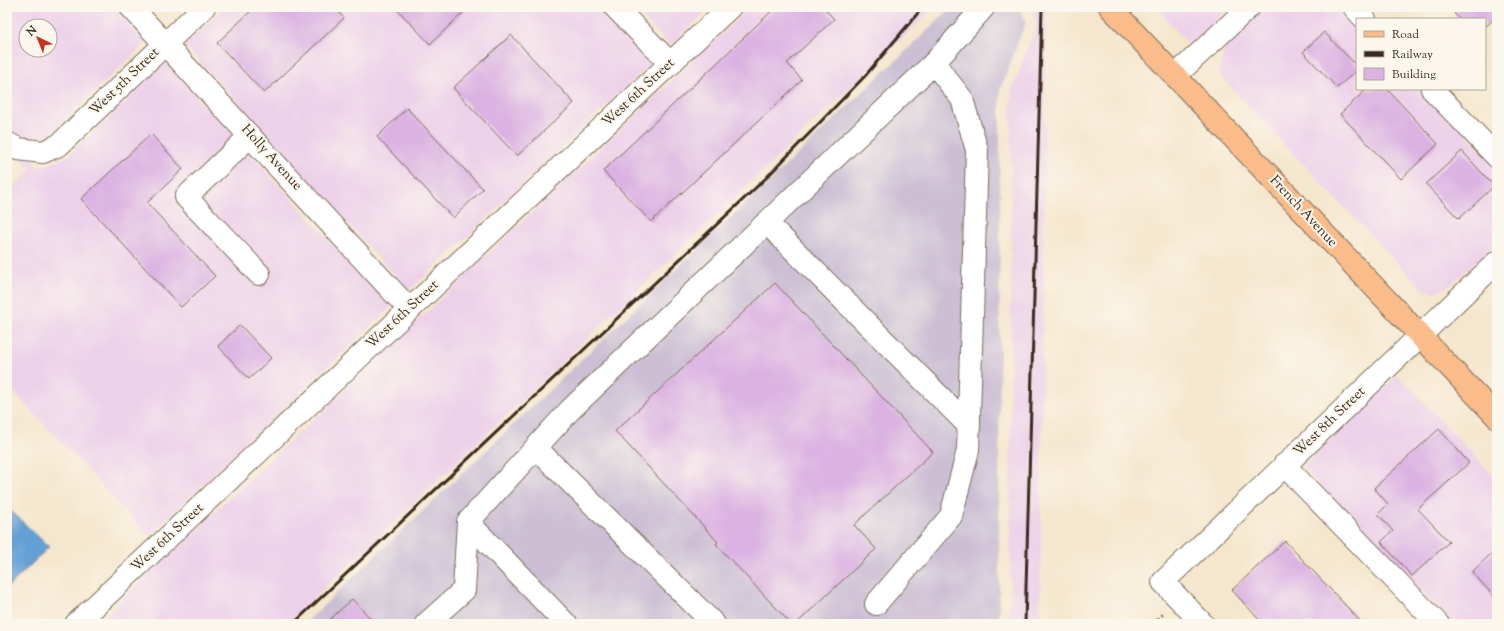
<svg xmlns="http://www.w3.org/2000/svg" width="1504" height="631" viewBox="0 0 1504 631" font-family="'Sorts Mill Goudy',serif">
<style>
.built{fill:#edd1e9;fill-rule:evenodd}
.industrial{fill:#ccbfd4}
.water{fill:#65a0d5;stroke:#50657a}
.building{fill:#dbb2e2}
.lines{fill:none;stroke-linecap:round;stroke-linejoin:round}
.minor-casing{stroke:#7c6c5c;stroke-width:24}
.major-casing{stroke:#7c6c5c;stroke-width:24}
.path{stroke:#7c6c5c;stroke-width:2.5;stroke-dasharray:3 3;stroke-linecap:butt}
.minor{stroke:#fff;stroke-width:22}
.major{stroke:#f9bc8a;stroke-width:22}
.rail{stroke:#3b2a1e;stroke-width:3}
.labels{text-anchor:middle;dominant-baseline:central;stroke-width:4;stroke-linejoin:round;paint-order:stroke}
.street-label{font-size:14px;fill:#3b2a1e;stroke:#fbf7ec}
</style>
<rect width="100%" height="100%" fill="#fbf7ec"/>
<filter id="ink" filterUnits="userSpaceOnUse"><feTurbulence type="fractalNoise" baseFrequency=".025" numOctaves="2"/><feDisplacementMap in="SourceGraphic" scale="8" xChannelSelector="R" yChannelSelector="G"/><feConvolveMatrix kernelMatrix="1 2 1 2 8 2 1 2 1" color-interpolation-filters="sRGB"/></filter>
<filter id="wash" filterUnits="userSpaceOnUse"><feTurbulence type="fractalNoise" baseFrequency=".012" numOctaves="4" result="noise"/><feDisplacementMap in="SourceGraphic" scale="16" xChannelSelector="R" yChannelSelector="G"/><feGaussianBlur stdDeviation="0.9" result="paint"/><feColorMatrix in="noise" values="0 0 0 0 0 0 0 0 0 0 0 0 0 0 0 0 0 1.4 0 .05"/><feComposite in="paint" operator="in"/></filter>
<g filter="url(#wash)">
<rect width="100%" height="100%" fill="#f5e7ce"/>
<g class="built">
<path d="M 7,7 L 114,7 L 147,42 L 51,133 L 26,144 L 38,168 L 69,155 L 166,62 L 391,307 L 149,536 L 7,385 L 7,193 L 31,170 L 7,143 ZM 26,26 L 50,26 L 50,50 L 26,50 Z"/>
<polygon points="224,7 598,7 652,63 409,291 184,45"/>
<polygon points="632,7 710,7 670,46"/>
<polygon points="750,7 935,7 287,624 96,624"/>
<polygon points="1031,7 1046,7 1040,624 1010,624 1011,93 1037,23"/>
<polygon points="1155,7 1231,7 1189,45"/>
<polygon points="1262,7 1347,7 1357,19 1357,89 1424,89 1497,166 1497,243 1452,283 1439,291 1431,291 1422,288 1299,160 1222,78 1219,72 1226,42"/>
<polygon points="1398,375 1497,480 1497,624 1450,624 1303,467"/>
</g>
<polygon class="industrial" points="952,7 1019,7 1026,21 1000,90 999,624 304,624"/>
<polygon class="water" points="7,507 49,547 7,588"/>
<g id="blocks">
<g class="building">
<polygon points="255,7 334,7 344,18 264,93 217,43"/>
<polygon points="395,7 469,7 430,44"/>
<polygon points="776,7 823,7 834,19 787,63 802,80 651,222 603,171"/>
<polygon points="1461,7 1497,7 1497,16 1485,27 1485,19 1459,19 1454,13"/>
<polygon points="1324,32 1357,66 1357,70 1337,88 1303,52"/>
<polygon points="511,35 574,103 517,156 453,88"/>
<polygon points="1367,89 1387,89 1438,144 1401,179 1340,114"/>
<polygon points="407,108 483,189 453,218 377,137"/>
<polygon points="151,134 183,169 147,203 215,276 181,307 81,199"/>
<polygon points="1462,151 1494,186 1459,219 1426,184"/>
<polygon points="775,283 933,452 854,525 876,549 796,624 791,624 716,544 718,542 615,431"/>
<polygon points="240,325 271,358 249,379 218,346"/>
<polygon points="1439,429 1469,463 1418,509 1449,542 1412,576 1381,542 1393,531 1378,514 1388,504 1374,488"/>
<polygon points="1285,541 1363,624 1263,624 1232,590"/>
<polygon points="1495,550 1497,552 1497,600 1472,572"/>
<polygon points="352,599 372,620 368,624 325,624"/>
</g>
</g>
</g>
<g filter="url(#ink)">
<use href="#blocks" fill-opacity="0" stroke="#7c6c5c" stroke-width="1"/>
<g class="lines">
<g class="minor-casing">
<g id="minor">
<polyline points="131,7 409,309"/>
<polyline points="615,7 671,64"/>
<polyline points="1354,7 1365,19"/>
<polyline points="1175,76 1249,7"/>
<polyline points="1432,89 1497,157"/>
<polyline points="250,136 186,197 259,274"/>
<polyline points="7,143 18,149 43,152 59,145 204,7"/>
<polyline points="767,223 969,426"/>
<polyline points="536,448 714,624"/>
<polyline points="1284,465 1438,624"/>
<polyline points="468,522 566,624"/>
<polyline points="876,604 951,516 968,450 977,150 962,99 934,63"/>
<polyline points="76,624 730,7"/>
<polyline points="426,624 464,590 468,522 570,410 934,63 984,7"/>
<polyline points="1203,624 1163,582 1497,262"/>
</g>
</g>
<g class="major-casing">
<polyline id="major" points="1110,7 1497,417"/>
</g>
<polyline class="path" points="1153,624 1163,614"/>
<use href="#minor" class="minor"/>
<use href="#major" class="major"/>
<g class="rail">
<polyline points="293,624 766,178 865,76 923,7"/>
<polyline points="1025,624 1042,7"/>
</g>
</g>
</g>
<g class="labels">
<g class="street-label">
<text transform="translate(125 82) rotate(-44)">West 5th Street</text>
<text transform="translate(639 93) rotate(-43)">West 6th Street</text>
<text transform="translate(271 158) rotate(48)">Holly Avenue</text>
<text transform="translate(1303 212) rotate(47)">French Avenue</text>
<text transform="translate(403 315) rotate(-43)">West 6th Street</text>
<text transform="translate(1330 422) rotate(-44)">West 8th Street</text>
<text transform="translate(168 538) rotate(-43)">West 6th Street</text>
</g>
</g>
<rect width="1504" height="631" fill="none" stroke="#fbf7ec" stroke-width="24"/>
<rect x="1356" y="18" width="130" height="72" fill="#fbf7ec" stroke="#aea59a"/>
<rect x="1364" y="31" width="20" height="6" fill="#f9bc8a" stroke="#aea59a"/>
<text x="1392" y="38" font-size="12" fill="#3b2a1e">Road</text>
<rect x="1364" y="51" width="20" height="6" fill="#3b2a1e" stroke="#aea59a"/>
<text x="1392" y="58" font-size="12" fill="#3b2a1e">Railway</text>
<rect x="1364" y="68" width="20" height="12" fill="#dbb2e2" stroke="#aea59a"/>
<text x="1392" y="78" font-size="12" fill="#3b2a1e">Building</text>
<g transform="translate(38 38) rotate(317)"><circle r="19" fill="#fbf7ec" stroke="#aea59a"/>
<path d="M0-3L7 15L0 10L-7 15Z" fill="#c8321e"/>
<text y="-6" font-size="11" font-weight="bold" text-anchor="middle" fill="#3b2a1e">N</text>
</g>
</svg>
